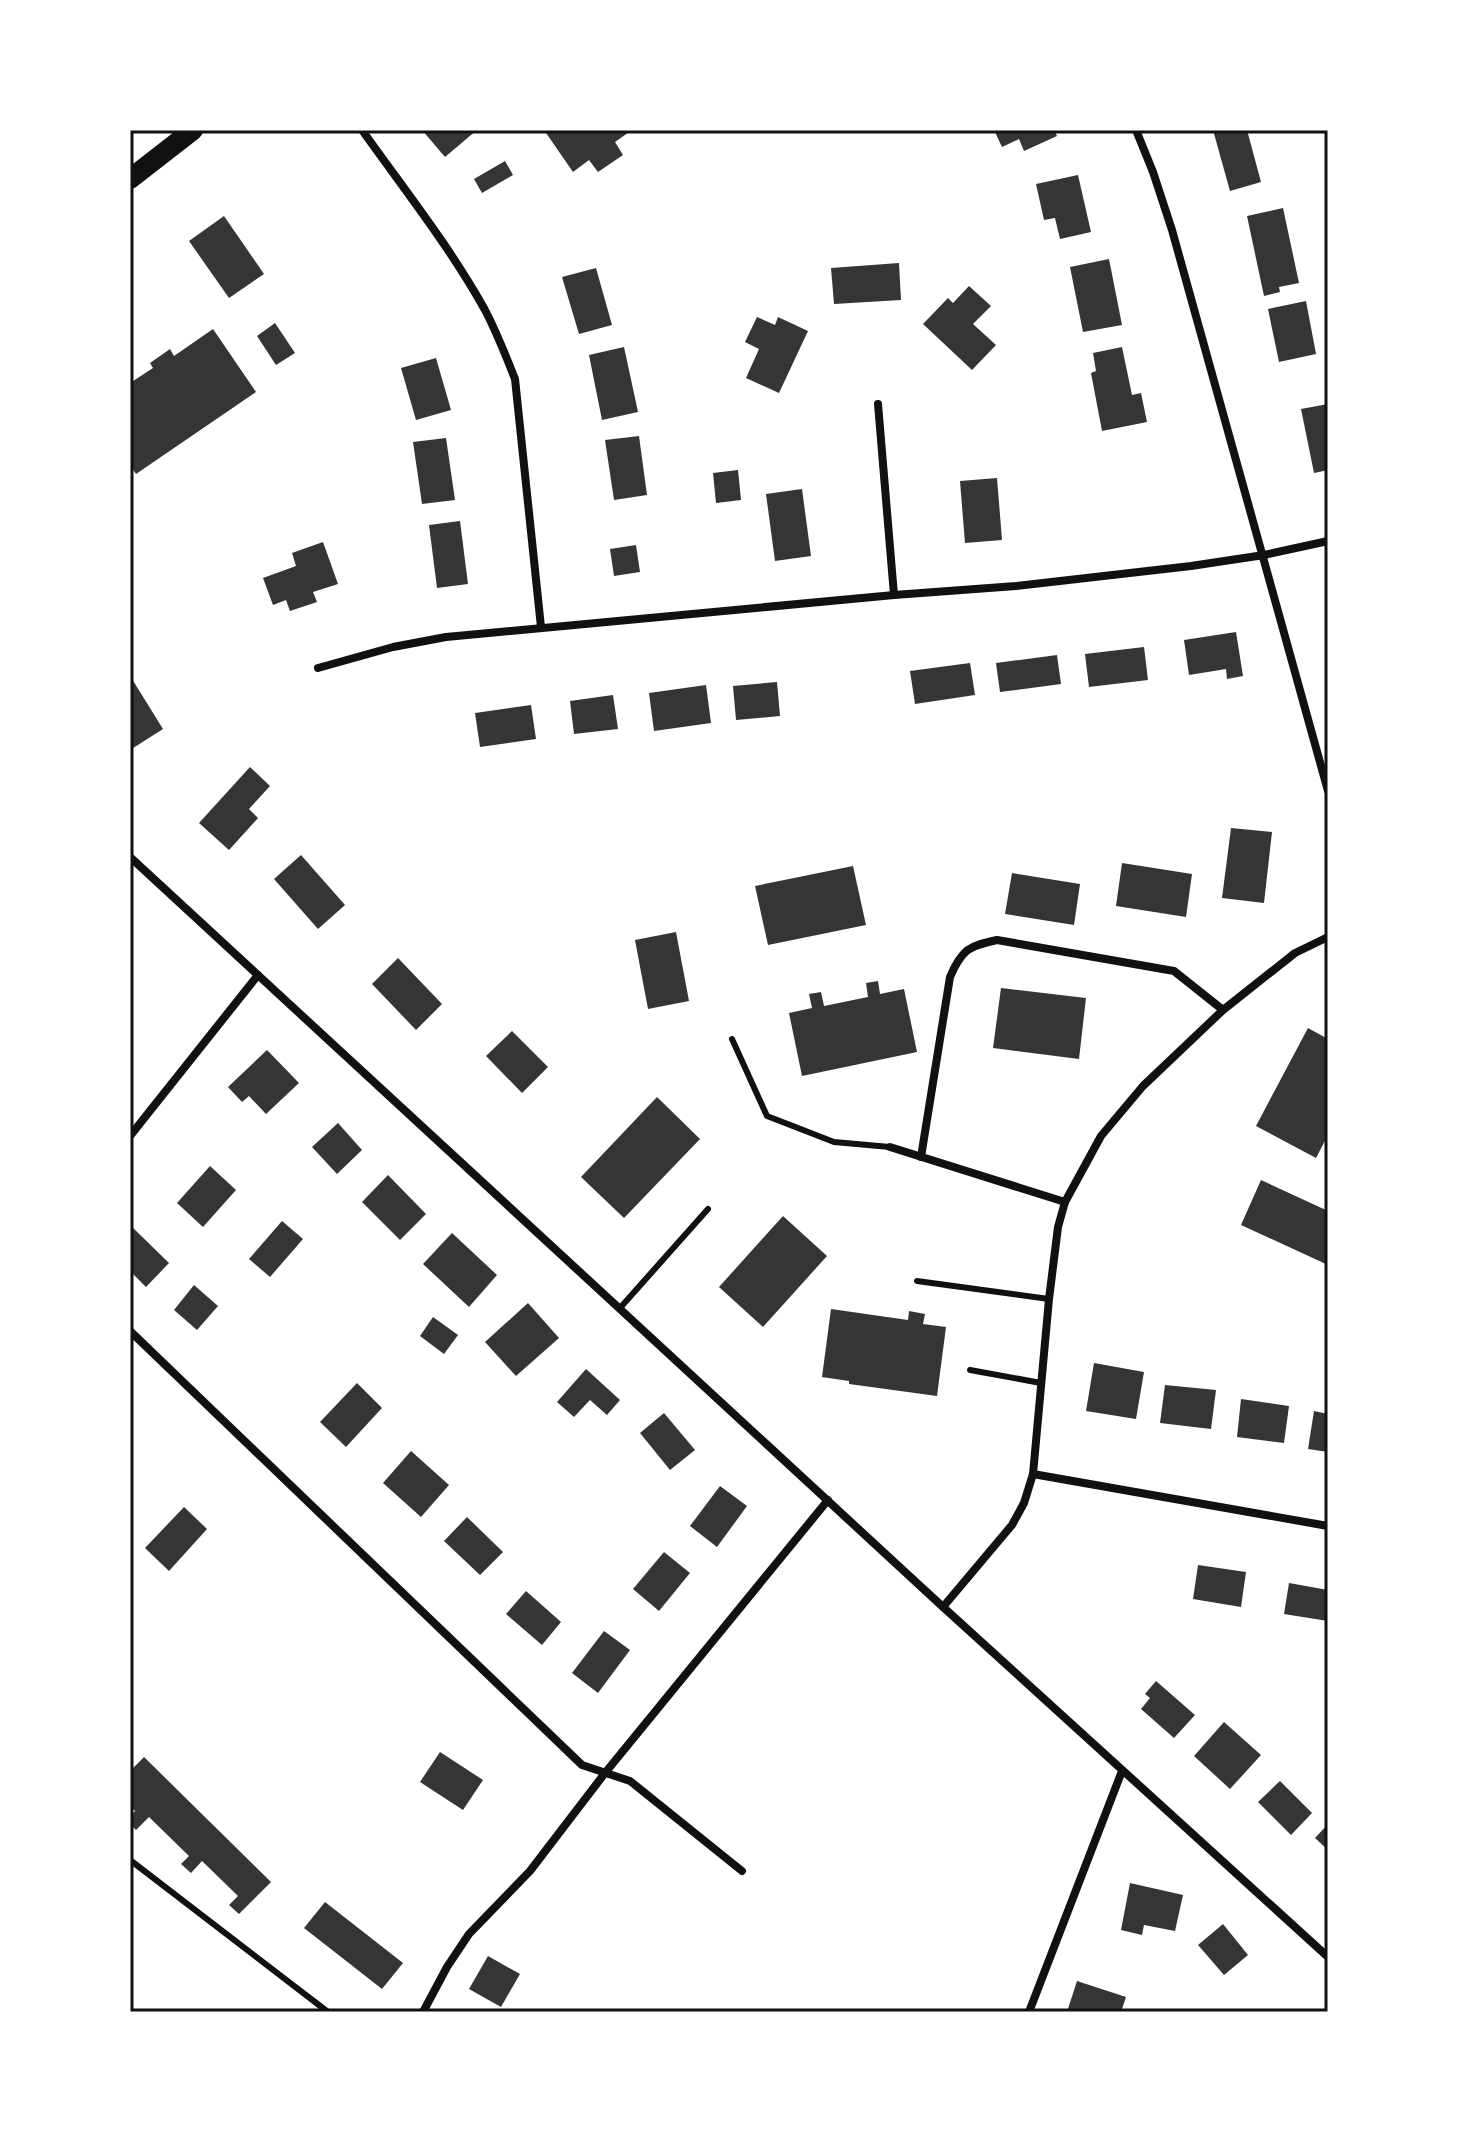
<svg xmlns="http://www.w3.org/2000/svg" width="1458" height="2142" viewBox="0 0 1458 2142" font-family="'Space Grotesk',sans-serif">
<style>
.building{fill:#353535}
.lines{fill:none;stroke-linecap:round;stroke-linejoin:round}
.service{stroke:#111;stroke-width:6}
.minor{stroke:#111;stroke-width:8}
.primary{stroke:#111;stroke-width:20}
.neatline{fill:none;stroke:#111;stroke-width:3}
</style>
<rect width="100%" height="100%" fill="#fff"/>
<g class="building">
<polygon points="422,130 477,130 445,157"/>
<polygon points="544,130 632,130 615,142 623,155 598,172 589,160 573,172"/>
<polygon points="994,130 1054,130 1057,136 1024,151 1019,139 1002,147"/>
<polygon points="1213,130 1247,130 1261,182 1230,191"/>
<polygon points="505,161 513,175 482,193 474,179"/>
<polygon points="1078,175 1091,232 1060,239 1055,218 1044,220 1036,184"/>
<polygon points="1283,208 1299,283 1279,287 1280,292 1264,296 1247,216"/>
<polygon points="224,216 264,274 229,298 189,241"/>
<polygon points="1109,259 1122,325 1083,332 1070,267"/>
<polygon points="899,263 901,300 834,304 831,268"/>
<polygon points="596,268 612,325 579,334 562,277"/>
<polygon points="969,286 991,306 973,324 996,345 972,370 923,324 948,298 953,303"/>
<polygon points="1306,301 1316,354 1279,362 1268,309"/>
<polygon points="757,317 775,325 778,317 808,331 779,393 746,378 759,349 745,342"/>
<polygon points="275,323 295,353 276,365 257,336"/>
<polygon points="213,329 256,392 136,474 130,465 130,383 153,368 150,363 170,349 174,356"/>
<polygon points="624,347 638,412 602,420 589,355"/>
<polygon points="1122,347 1132,395 1141,393 1147,422 1102,431 1091,373 1096,371 1093,353"/>
<polygon points="436,358 451,410 416,420 401,368"/>
<polygon points="1328,404 1328,470 1314,473 1301,409"/>
<polygon points="639,436 647,495 614,500 605,440"/>
<polygon points="446,438 455,500 422,504 413,442"/>
<polygon points="738,470 741,500 716,503 713,473"/>
<polygon points="997,478 1002,540 965,543 960,481"/>
<polygon points="802,489 811,556 775,561 766,494"/>
<polygon points="460,521 468,584 437,588 429,525"/>
<polygon points="323,542 338,584 313,592 317,602 290,611 286,600 273,605 263,578 296,566 292,553"/>
<polygon points="636,545 640,572 614,576 610,549"/>
<polygon points="1236,632 1243,676 1227,679 1226,669 1189,675 1184,640"/>
<polygon points="1144,647 1148,680 1089,687 1085,654"/>
<polygon points="1057,655 1061,684 1000,692 996,663"/>
<polygon points="970,663 975,695 915,704 910,671"/>
<polygon points="132,679 163,729 130,750 130,680"/>
<polygon points="777,682 780,716 736,720 733,686"/>
<polygon points="706,685 711,723 654,731 649,693"/>
<polygon points="613,695 618,729 574,734 570,701"/>
<polygon points="531,705 536,739 480,747 475,713"/>
<polygon points="250,767 270,786 249,809 258,818 229,850 199,823"/>
<polygon points="1231,828 1272,832 1264,903 1222,898"/>
<polygon points="301,855 345,905 318,929 274,879"/>
<polygon points="1122,863 1192,874 1186,917 1116,906"/>
<polygon points="853,866 866,925 768,945 755,886"/>
<polygon points="1012,873 1080,884 1074,925 1005,914"/>
<polygon points="676,932 689,1001 648,1009 635,940"/>
<polygon points="398,958 442,1004 416,1030 372,984"/>
<polygon points="878,981 880,994 904,989 917,1052 802,1076 789,1013 812,1008 809,994 821,992 824,1006 868,997 866,983"/>
<polygon points="1001,988 1086,998 1079,1059 993,1048"/>
<polygon points="1308,1028 1328,1039 1328,1135 1316,1158 1256,1126"/>
<polygon points="512,1031 548,1067 522,1093 486,1056"/>
<polygon points="267,1050 299,1083 266,1114 249,1096 242,1102 228,1087"/>
<polygon points="657,1097 700,1139 624,1218 581,1177"/>
<polygon points="338,1123 362,1150 337,1174 312,1147"/>
<polygon points="210,1166 236,1190 203,1227 177,1203"/>
<polygon points="388,1175 426,1214 400,1240 362,1202"/>
<polygon points="1261,1180 1328,1211 1328,1265 1241,1225"/>
<polygon points="783,1216 827,1256 763,1327 719,1287"/>
<polygon points="282,1221 303,1239 270,1277 249,1259"/>
<polygon points="130,1225 169,1263 146,1287 130,1271"/>
<polygon points="452,1233 497,1275 469,1307 423,1264"/>
<polygon points="194,1285 218,1306 197,1330 174,1310"/>
<polygon points="528,1303 559,1338 516,1376 485,1342"/>
<polygon points="831,1309 908,1320 909,1311 925,1314 923,1324 946,1327 937,1396 849,1384 849,1381 822,1377"/>
<polygon points="433,1317 458,1335 444,1354 420,1336"/>
<polygon points="1094,1363 1144,1372 1136,1419 1086,1411"/>
<polygon points="586,1369 620,1400 607,1415 590,1400 574,1417 557,1402"/>
<polygon points="357,1383 382,1408 346,1447 320,1422"/>
<polygon points="1165,1385 1216,1390 1211,1429 1160,1423"/>
<polygon points="1241,1399 1289,1406 1284,1443 1237,1437"/>
<polygon points="1314,1411 1328,1414 1328,1452 1308,1449"/>
<polygon points="664,1413 695,1450 670,1470 640,1433"/>
<polygon points="411,1451 449,1485 421,1517 383,1483"/>
<polygon points="720,1486 747,1506 717,1547 690,1526"/>
<polygon points="184,1507 207,1529 169,1571 145,1548"/>
<polygon points="467,1517 503,1552 480,1575 444,1541"/>
<polygon points="664,1552 690,1573 659,1611 633,1589"/>
<polygon points="1198,1565 1246,1572 1241,1607 1193,1599"/>
<polygon points="1289,1583 1328,1590 1328,1621 1284,1614"/>
<polygon points="526,1591 561,1622 542,1645 506,1614"/>
<polygon points="604,1631 630,1650 598,1693 572,1673"/>
<polygon points="1156,1681 1195,1715 1174,1738 1141,1709 1150,1698 1145,1694"/>
<polygon points="1224,1722 1261,1755 1230,1789 1194,1756"/>
<polygon points="440,1752 483,1780 463,1810 420,1782"/>
<polygon points="144,1757 271,1882 239,1914 229,1905 238,1896 202,1861 191,1873 181,1864 189,1856 149,1817 136,1830 130,1824 130,1817 135,1811 130,1806 130,1771"/>
<polygon points="1280,1781 1312,1813 1291,1835 1258,1802"/>
<polygon points="1328,1824 1328,1850 1315,1838"/>
<polygon points="1130,1883 1183,1895 1175,1931 1144,1925 1142,1935 1121,1930"/>
<polygon points="325,1902 403,1963 382,1989 304,1928"/>
<polygon points="1223,1924 1248,1955 1224,1975 1198,1945"/>
<polygon points="488,1956 520,1974 501,2007 469,1989"/>
<polygon points="1077,1981 1126,1997 1121,2012 1067,2012"/>
</g>
<g class="lines">
<g class="service">
<polyline points="732,1039 767,1116 834,1142 890,1147"/>
<polyline points="917,1281 1049,1299"/>
<polyline points="620,1308 708,1209"/>
<polyline points="970,1370 1041,1383"/>
<polyline points="130,1860 328,2012"/>
</g>
<g class="minor">
<path d="M 362,130 C 404,189 450,247 485,310 C 497,333 506,356 515,379 L 541,627"/>
<polyline points="1136,130 1153,172 1172,230 1328,791"/>
<polyline points="878,404 894,595"/>
<polyline points="318,668 393,647 446,637 894,595 1016,586 1191,566 1264,555 1328,541"/>
<polyline points="130,857 943,1607 1328,1957"/>
<polyline points="130,1136 258,975"/>
<polyline points="890,1147 1065,1202"/>
<path d="M 921,1157 L 950,977 C 962,949 969,946 997,940 L 1174,971 L 1223,1010"/>
<polyline points="130,1331 582,1765 630,1781 742,1871"/>
<polyline points="1033,1474 1328,1526"/>
<polyline points="943,1607 1012,1525 1024,1503 1033,1474 1049,1299 1058,1227 1065,1202 1101,1136 1143,1086 1223,1010 1295,953 1328,937"/>
<polyline points="423,2012 447,1967 469,1934 530,1871 605,1773 828,1500"/>
<polyline points="1029,2012 1122,1771"/>
</g>
<polyline class="primary" points="130,179 193,130"/>
</g>
<rect width="1458" height="2142" fill="none" stroke="#ffffff" stroke-width="264"/>
<rect x="132" y="132" width="1194" height="1878" class="neatline"/>
</svg>
